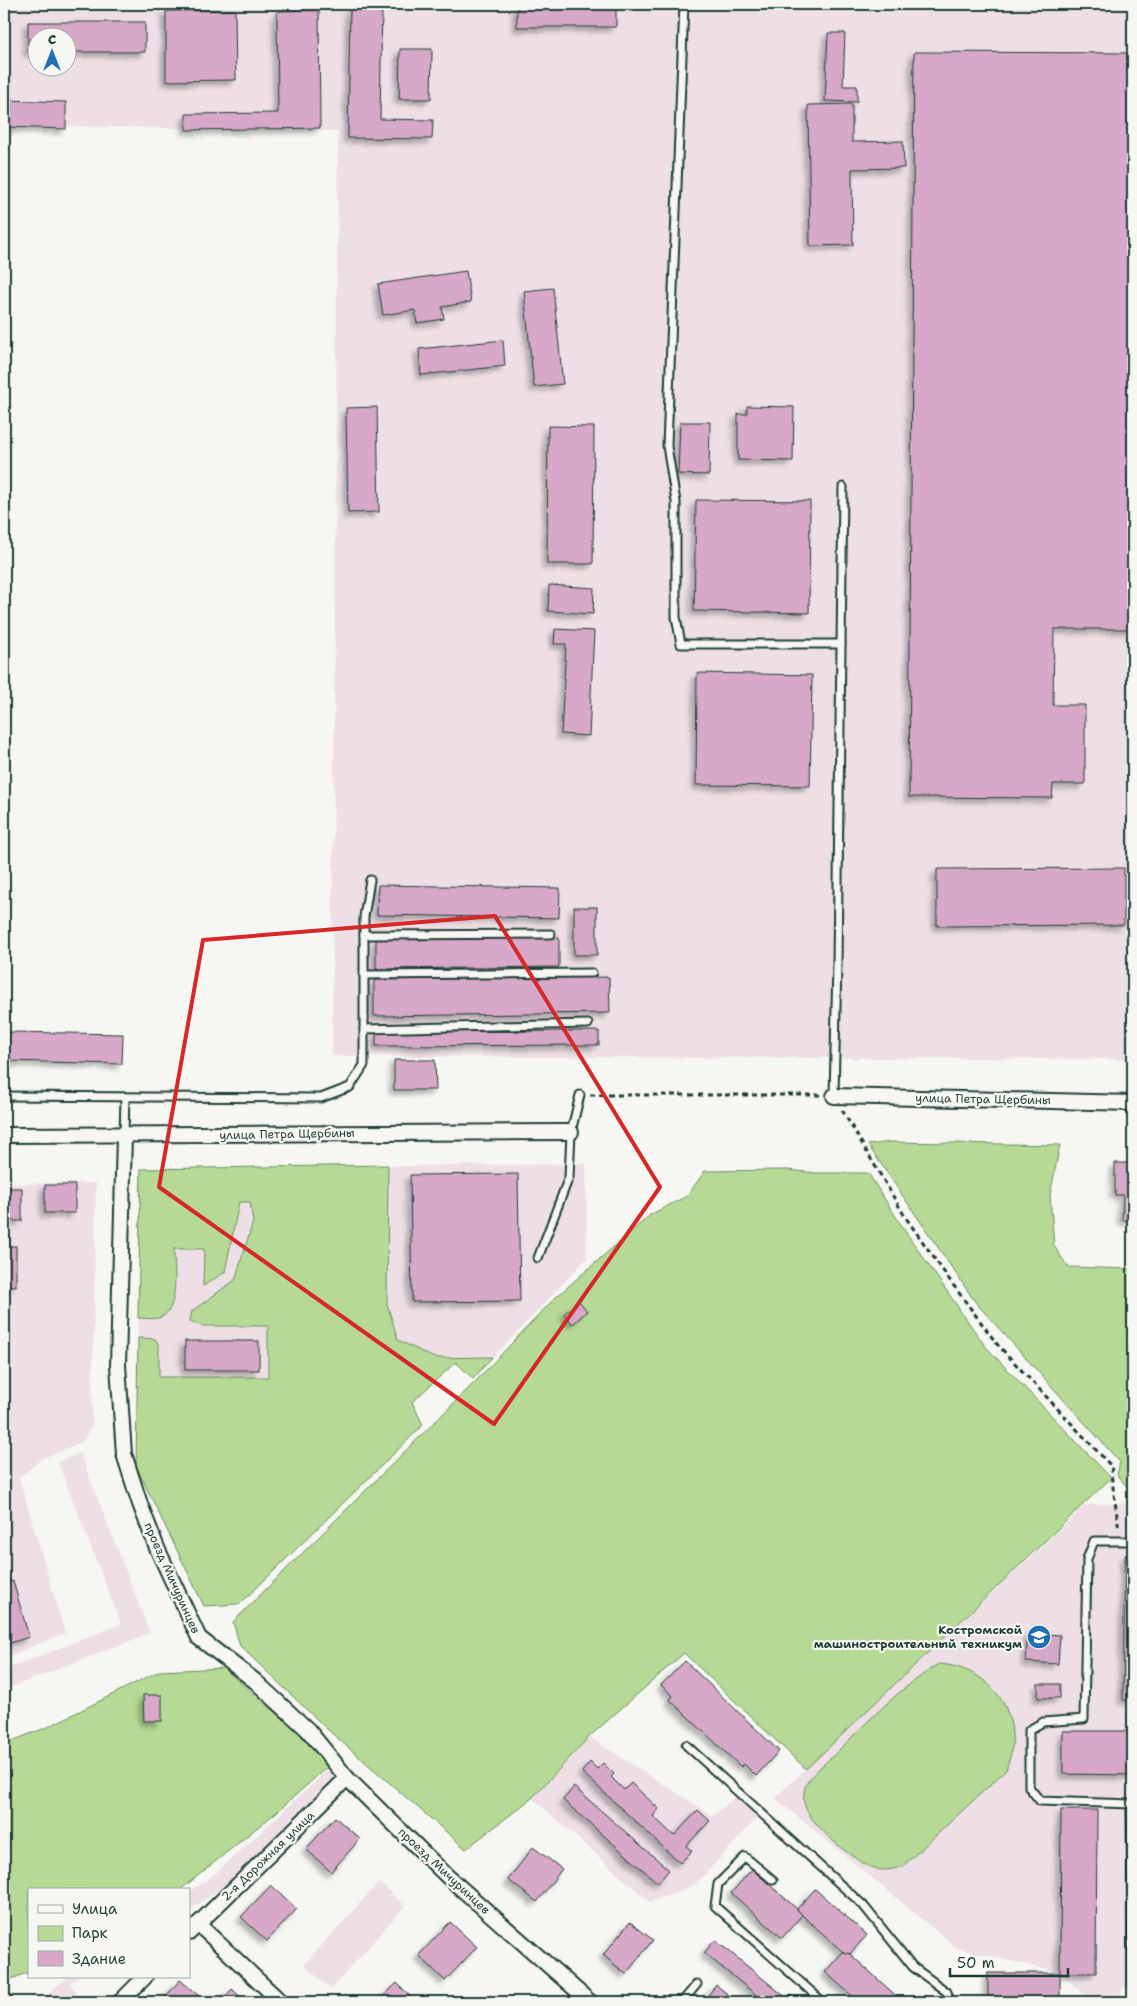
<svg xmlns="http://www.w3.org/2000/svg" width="1137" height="2006" viewBox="0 0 1137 2006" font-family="'Shantell Sans',sans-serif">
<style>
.built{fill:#eddfe5;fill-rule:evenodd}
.green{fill:#b6da95;stroke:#6a8c64}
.building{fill:#d8a8c8;stroke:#1f3d34;filter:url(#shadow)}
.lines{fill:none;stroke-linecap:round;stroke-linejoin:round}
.lane-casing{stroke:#1f3d34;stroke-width:11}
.street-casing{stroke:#1f3d34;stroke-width:18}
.path{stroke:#1f3d34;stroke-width:3;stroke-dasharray:5 4;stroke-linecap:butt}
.lane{stroke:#f6f6f2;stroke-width:7}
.street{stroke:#f6f6f2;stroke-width:14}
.marked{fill:none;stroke:#d62828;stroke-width:4;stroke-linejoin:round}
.labels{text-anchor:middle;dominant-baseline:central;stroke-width:4.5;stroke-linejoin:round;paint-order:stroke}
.street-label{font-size:12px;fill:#1f3d34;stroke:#f6f6f2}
.poi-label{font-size:12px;font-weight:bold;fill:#1f3d34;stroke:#f6f6f2;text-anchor:end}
</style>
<defs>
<filter id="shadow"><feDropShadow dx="-4.5" dy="4.5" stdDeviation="2.5" flood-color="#0004"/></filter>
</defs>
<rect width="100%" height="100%" fill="#f6f6f2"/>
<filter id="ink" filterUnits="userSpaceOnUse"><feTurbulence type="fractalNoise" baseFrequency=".02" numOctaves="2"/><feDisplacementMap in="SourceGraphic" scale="10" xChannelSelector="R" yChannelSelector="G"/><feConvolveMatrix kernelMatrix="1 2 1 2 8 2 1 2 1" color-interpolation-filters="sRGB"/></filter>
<g filter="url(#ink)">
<g class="built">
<path d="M 4,4 L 1133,4 L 1133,1059 L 332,1056 L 338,131 L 4,125 ZM 38,38 L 68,38 L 68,68 L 38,68 Z"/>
<polygon points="586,1164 587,1258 473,1379 456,1362 412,1402 423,1425 240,1604 204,1606 136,1466 141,1169"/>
<polygon points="96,1183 92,1425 82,1442 43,1458 19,1478 65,1633 4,1658 4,1184"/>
<polygon points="80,1453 150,1633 4,1690 4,1670 121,1624 58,1462"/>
<polygon points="1133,1503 1133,1986 1122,1987 1120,2000 1117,2002 1092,2002 1060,1973 957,1948 775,1798 1085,1505"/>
<polygon points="589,1737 713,1816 735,1797 758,1817 695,1885 650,1902 532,1798"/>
<polygon points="330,1768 341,1779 225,1886 189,1910 189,1892 215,1874"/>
<polygon points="379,1882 405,1906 331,1989 304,1965"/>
<polygon points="68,1977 79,1977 69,1983 77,1992 67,2002 38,2002"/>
</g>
<g class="green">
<polygon points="891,1142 1060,1145 1050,1195 1054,1246 1068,1267 1133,1269 1133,1487 1128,1488 1117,1475 1120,1462 976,1303 868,1145"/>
<path d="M 388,1165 L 387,1304 L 398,1340 L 434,1358 L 492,1357 L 473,1379 L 456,1362 L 412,1402 L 423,1425 L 240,1604 L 204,1606 L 136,1466 L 138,1338 L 155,1339 L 159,1345 L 159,1377 L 268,1377 L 268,1326 L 202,1326 L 190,1321 L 192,1311 L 235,1280 L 253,1222 L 250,1202 L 239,1202 L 225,1272 L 203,1286 L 204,1249 L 174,1249 C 174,1266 180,1310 161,1317 C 155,1320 145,1318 138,1318 L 141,1169 Z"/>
<polygon points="787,1170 817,1173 868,1173 905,1231 985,1346 1111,1478 806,1769 684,1653 589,1737 532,1798 466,1849 327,1729 240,1646 233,1622 472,1385 555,1298 650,1215 687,1196 705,1171"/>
<path d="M 939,1664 C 983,1667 1016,1701 1012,1747 C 1011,1755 1008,1763 1006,1770 L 903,1866 C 877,1876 867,1866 845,1851 C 833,1841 806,1818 804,1802 C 803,1799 804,1791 805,1787 C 810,1775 823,1765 833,1756 C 865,1724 899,1688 939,1664 Z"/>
<polygon points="223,1668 317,1747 327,1767 279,1810 180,1890 29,1890 29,1972 4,1982 4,1744 48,1727 159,1671"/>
</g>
<g class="building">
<polygon points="358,4 382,4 380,119 433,120 432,139 348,138 350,7 358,7"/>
<rect x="517" y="4" width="99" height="23"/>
<polygon points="235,10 236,80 166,81 166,11"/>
<polygon points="319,10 320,128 186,130 186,114 278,113 277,11"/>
<polygon points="28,22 145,22 145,52 68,52 68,38 38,38 38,52 28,52"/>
<polygon points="828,33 845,33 843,86 857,86 857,102 825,101"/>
<polygon points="400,49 432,49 431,99 399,99"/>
<polygon points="914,52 1133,53 1133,629 1054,629 1053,705 1085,705 1085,784 1053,784 1052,798 909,797"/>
<polygon points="5,100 66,102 66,129 4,127"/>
<polygon points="852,104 852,142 903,141 904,168 852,169 853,245 810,246 808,105"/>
<polygon points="466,271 471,302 442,307 444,319 417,323 415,310 383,315 378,284"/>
<polygon points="553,288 563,384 534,387 524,291"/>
<polygon points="503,340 505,366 421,375 419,349"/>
<polygon points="747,406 794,407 793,461 738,460 738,414 747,414"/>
<polygon points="377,407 379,512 348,513 346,408"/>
<polygon points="680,422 710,422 709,475 678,474"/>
<polygon points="548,426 594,427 593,564 547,564"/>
<polygon points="696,500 810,501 809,613 694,611"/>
<polygon points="549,585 594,588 593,614 548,611"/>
<polygon points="555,629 594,631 589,736 561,734 566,644 554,644"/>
<polygon points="697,673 812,675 810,786 696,785"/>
<polygon points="1124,868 1124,925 937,926 937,869"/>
<polygon points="378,885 560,888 559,918 377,915"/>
<rect x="574" y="907" width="23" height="48"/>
<polygon points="559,938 559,967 376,969 376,939"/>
<polygon points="609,977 610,1013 374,1016 374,980"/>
<polygon points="599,1031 599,1045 376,1046 376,1032"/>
<polygon points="9,1032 123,1034 122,1064 8,1061"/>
<polygon points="394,1060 435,1060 436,1090 394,1090"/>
<polygon points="1115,1163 1133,1163 1133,1220 1122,1220 1123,1195 1115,1195"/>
<polygon points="518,1174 520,1301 412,1302 410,1175"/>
<rect x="45" y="1185" width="30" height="28"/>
<rect x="4" y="1188" width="18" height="33"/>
<rect x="4" y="1246" width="12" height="40"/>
<polygon points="579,1301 587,1311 573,1324 564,1314"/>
<rect x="185" y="1341" width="74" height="29"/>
<polygon points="1125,1555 1133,1555 1133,1700 1123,1700"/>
<polygon points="13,1581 29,1637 4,1645 4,1583"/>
<polygon points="1028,1633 1060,1635 1058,1664 1026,1662"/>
<polygon points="685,1661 779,1751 756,1776 744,1764 741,1767 670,1700 673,1696 661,1685"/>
<rect x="1038" y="1684" width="22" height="14"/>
<polygon points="143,1695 162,1695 162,1721 144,1721"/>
<polygon points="1063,1731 1133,1731 1133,1775 1063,1774"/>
<polygon points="590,1762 597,1769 603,1763 614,1774 611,1777 624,1790 631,1783 659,1809 653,1816 674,1836 698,1810 710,1821 686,1846 692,1851 680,1863 582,1772"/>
<polygon points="574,1787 669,1870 658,1883 563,1800"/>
<polygon points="1061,1810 1097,1810 1096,1973 1060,1973"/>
<polygon points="335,1817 360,1839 331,1872 306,1849"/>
<polygon points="533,1847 562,1869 537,1902 508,1880"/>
<polygon points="752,1869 797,1909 802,1915 782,1938 731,1893"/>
<polygon points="271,1885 297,1909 267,1941 241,1917"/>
<polygon points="815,1889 867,1935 850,1954 843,1952 802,1915 797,1909"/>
<polygon points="450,1922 477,1947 445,1981 419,1955"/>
<polygon points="630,1922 653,1940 626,1974 603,1955"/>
<polygon points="715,1940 788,1999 791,1995 800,2002 765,2002 704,1953"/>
<polygon points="843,1952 850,1954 903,2002 859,2002 825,1972"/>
<rect x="988" y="1973" width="72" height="29"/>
<polygon points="180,1980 204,2000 202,2002 161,2002"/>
<polygon points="397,1983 416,2002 377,2002"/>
<polygon points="716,1985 738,2002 703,2002"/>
<polygon points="232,1989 246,2002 220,2002"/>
</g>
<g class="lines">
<g class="lane-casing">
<g id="lane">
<polyline points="684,4 667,446 676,502 676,617 681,644 841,644"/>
<polyline points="364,935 551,934"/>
<polyline points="364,975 592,973"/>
<polyline points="364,1029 588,1024"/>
<polyline points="4,1096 321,1098 350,1087 364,1065 364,917 370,880"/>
<polyline points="834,1096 837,964 843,487"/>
<polyline points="124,1135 125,1097"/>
<polyline points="538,1258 569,1177 571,1132 580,1095"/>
<polyline points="1133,1541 1094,1541 1087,1559 1084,1719 1043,1722 1029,1730 1029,1787 1040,1801 1133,1804"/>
<polyline points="686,1745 863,1905 913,1967 947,1992 950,2002"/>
<polyline points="1131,1804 1133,1987"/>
<polyline points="773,1880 745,1857 718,1884 715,1906 823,2002"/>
<polyline points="682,2002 697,1984"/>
</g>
</g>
<g class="street-casing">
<g id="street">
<polyline points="834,1096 1133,1103"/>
<polyline points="4,1135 571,1132"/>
<polyline points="124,1136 118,1365 124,1454 140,1504 157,1548 199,1638 255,1681 308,1730 347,1778 447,1876 590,2002"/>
<polyline points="198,1924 281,2002"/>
<polyline points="189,1933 347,1778"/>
<polyline points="120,2002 145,1977"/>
</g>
</g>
<g class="path">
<polyline points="590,1095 822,1095"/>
<polyline points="842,1110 906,1218 951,1282 997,1344 1112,1467 1111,1473 1119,1530"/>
</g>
<use href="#lane" class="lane"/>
<use href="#street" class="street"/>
</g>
</g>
<path class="marked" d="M 495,916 L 660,1187 L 494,1424 L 159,1187 L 203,940 Z"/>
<defs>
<g id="university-disc" transform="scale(1.25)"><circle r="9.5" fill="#1f6fb2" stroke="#f6f6f2"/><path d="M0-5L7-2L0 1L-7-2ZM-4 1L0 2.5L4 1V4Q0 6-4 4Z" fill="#fff"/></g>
</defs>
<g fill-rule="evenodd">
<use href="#university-disc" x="1039" y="1637"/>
</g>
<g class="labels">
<g class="street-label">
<text transform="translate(983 1099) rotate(1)">улица Петра Щербины</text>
<text transform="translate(287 1134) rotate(-1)">улица Петра Щербины</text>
<text transform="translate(172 1578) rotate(66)">проезд Мичуринцев</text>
<text transform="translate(268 1856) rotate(-44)">2-я Дорожная улица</text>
<text transform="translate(444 1871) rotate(43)">проезд Мичуринцев</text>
</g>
<g class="poi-label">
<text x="1022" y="1630">Костромской<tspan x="1022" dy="14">машиностроительный техникум</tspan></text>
</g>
</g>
<rect width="1137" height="2006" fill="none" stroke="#f6f6f2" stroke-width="20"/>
<rect x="10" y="10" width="1117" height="1986" fill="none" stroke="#1f3d34" stroke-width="2" filter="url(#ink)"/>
<rect x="28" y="1888" width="162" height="90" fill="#f6f6f2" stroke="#a0aca6"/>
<rect x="38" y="1905" width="25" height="8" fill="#f6f6f2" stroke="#a0aca6"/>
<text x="72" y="1914" font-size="15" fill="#1f3d34">Улица</text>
<rect x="38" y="1926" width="25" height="15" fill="#b6da95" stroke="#a0aca6"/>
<text x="72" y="1938" font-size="15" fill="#1f3d34">Парк</text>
<rect x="38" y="1951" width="25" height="15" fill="#d8a8c8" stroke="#a0aca6"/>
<text x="72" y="1964" font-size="15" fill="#1f3d34">Здание</text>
<g transform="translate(52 52)"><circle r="24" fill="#f6f6f2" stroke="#a0aca6"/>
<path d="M0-4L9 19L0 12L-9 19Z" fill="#1f6fb2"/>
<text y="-8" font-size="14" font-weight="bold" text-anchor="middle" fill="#1f3d34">С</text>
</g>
<path d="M950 1968v8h118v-8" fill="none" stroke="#1f3d34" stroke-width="2.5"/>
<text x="957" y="1968" font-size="15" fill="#1f3d34" stroke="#f6f6f2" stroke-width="4" paint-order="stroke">50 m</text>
</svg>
